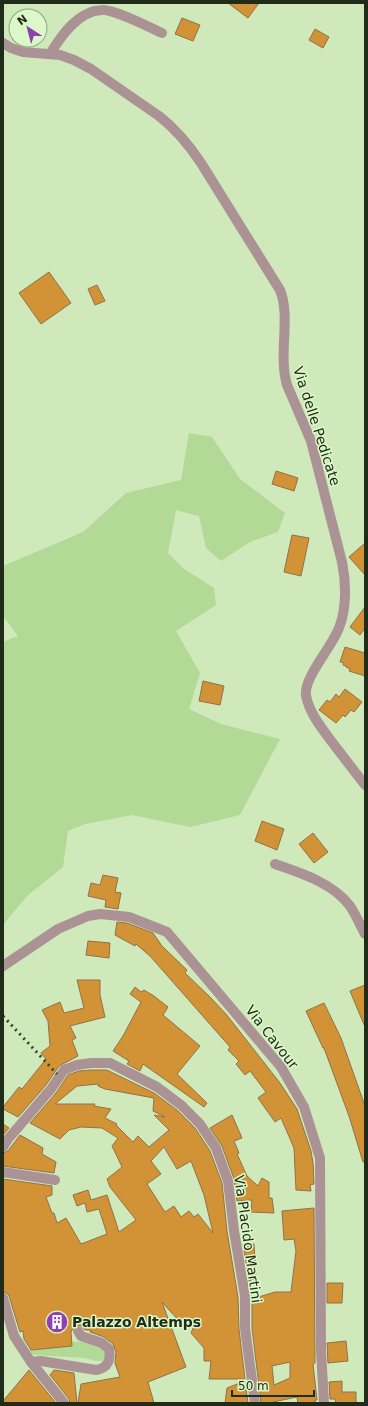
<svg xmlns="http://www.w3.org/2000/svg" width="368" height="1406" viewBox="0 0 368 1406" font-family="'DejaVu Sans',sans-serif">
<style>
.green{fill:#b3d996}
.building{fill:#d29336;stroke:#907149;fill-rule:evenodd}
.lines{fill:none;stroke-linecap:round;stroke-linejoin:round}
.minor{stroke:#ab9294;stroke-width:10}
.rail{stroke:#37432e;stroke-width:3;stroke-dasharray:2 4;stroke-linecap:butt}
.labels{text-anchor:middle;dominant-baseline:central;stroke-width:3;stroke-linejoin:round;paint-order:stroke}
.street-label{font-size:14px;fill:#212b19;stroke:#dcf7c8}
.poi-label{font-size:14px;font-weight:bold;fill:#212b19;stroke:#dcf7c8;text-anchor:start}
</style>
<rect width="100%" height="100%" fill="#cfe9bb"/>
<g class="green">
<polygon points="189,433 212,437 240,479 285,513 278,532 250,542 221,561 206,548 199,516 176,510 168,553 184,569 214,588 216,605 176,631 200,673 189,709 221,724 280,739 240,815 190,827 132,815 85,824 68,831 63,867 27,896 3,925 3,642 18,636 3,616 3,566 83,532 126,493 181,480"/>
<polygon points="90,1341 106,1350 105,1359 102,1361 96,1361 85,1358 34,1355 28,1350 71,1346 71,1342"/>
</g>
<g class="building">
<polygon points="228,3 259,3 248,18"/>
<polygon points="182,18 200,25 193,41 175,34"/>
<polygon points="315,29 329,37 323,48 309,40"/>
<polygon points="49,272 71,303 41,324 19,293"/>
<polygon points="97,285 105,301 95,305 88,289"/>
<polygon points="276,471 298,478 294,491 272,484"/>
<polygon points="292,535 309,538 301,576 284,572"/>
<polygon points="365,543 365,575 349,557"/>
<polygon points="365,607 365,628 360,635 350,627"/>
<polygon points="345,647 365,653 365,676 349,671 350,669 346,667 346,666 343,665 344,663 340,662"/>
<polygon points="203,681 224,686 220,705 199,701"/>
<polygon points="345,689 362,702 354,712 351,710 345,717 343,715 336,723 319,710 327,700 330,702 336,694 339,697"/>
<polygon points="262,821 284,829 277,850 255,841"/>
<polygon points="313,833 328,852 314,863 299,844"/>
<polygon points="103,875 118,878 115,892 121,893 118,909 105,907 106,900 88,896 91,883 100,885"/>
<polygon points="117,922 127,923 153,933 162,946 187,970 185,973 210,997 226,1014 280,1083 297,1109 311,1151 313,1163 314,1184 310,1185 311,1191 296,1190 294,1148 281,1118 275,1122 258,1098 266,1092 250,1071 245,1075 236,1064 239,1061 228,1050 230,1047 150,956 136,944 135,946 115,935"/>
<polygon points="88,941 110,943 109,958 86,955"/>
<polygon points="77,980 100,980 100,995 105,1017 70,1026 76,1038 72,1040 78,1056 59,1066 46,1085 18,1117 3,1109 3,1107 19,1087 22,1089 46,1059 41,1053 50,1046 48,1021 42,1010 60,1002 64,1013 84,1008"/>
<polygon points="365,985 365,1027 350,991"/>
<polygon points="135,987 141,992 144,990 154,996 168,1007 163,1015 200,1046 177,1074 207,1103 204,1107 143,1064 140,1071 127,1064 129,1061 113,1051 123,1036 141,1002 130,994"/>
<polygon points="324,1003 341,1038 365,1106 365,1162 363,1162 349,1116 324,1048 323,1048 306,1011"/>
<path d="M 91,1070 L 107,1070 L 154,1093 L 177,1110 L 195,1128 L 210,1151 L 222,1183 L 227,1231 L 238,1297 L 239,1329 L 245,1379 L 209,1379 L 211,1361 L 204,1361 L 204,1348 L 191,1333 L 194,1326 L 183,1318 L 179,1321 L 162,1302 L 186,1367 L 148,1382 L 154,1403 L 78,1403 L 81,1384 L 120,1377 L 115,1363 L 116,1352 L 113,1344 L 104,1337 L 90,1332 L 91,1330 L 85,1330 L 81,1326 L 78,1325 L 74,1326 L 71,1332 L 72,1346 L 31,1350 L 24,1339 L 23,1331 L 20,1332 L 9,1296 L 7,1293 L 3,1292 L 3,1179 L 52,1186 L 52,1195 L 46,1197 L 52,1213 L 54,1213 L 57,1223 L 66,1218 L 81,1244 L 107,1234 L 99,1209 L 87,1212 L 85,1203 L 77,1206 L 73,1195 L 88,1190 L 91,1200 L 107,1195 L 119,1232 L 136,1220 L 110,1187 L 107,1179 L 122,1167 L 112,1146 L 118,1138 L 102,1128 L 81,1127 L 69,1130 L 60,1139 L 30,1123 L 56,1093 L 68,1075 L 79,1071 ZM 99,1084 L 98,1086 L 105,1089 L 154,1098 L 153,1111 L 165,1117 L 154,1115 L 169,1130 L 149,1147 L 138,1136 L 133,1142 L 116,1125 L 117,1124 L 105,1118 L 111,1109 L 94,1106 L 95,1104 L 55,1104 L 77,1086 ZM 164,1147 L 177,1169 L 191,1161 L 204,1195 L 213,1233 L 198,1214 L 194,1217 L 189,1211 L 181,1217 L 174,1206 L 165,1212 L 147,1184 L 161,1174 L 151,1161 Z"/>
<polygon points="232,1115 242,1138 234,1141 239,1153 237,1154 247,1176 258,1186 262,1178 269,1182 269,1198 272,1198 274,1213 251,1212 252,1200 237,1201 234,1179 222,1146 210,1128"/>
<polygon points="3,1124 9,1128 3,1135"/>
<polygon points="20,1135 43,1148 42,1154 56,1162 54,1173 3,1166 3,1153 8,1151"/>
<path d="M 314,1208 L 315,1363 L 313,1364 L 317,1400 L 315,1400 L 315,1403 L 298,1403 L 297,1397 L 273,1402 L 273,1403 L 261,1403 L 252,1328 L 252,1299 L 275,1292 L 291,1292 L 296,1251 L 294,1239 L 284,1240 L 282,1211 ZM 290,1362 L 290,1378 L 274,1385 L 272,1366 Z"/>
<polygon points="243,1244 254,1244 256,1278 249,1281"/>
<polygon points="327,1283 343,1283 342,1303 327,1303"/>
<polygon points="346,1341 348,1361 328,1363 327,1343"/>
<polygon points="29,1370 56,1403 3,1403 3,1401"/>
<polygon points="54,1370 74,1373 77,1403 70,1403 69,1399 50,1375"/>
<polygon points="245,1381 248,1403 225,1403 227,1388"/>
<polygon points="342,1381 342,1392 356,1392 356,1403 336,1403 335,1399 330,1399 329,1382"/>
</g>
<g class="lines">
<g class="minor">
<path d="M 3,43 L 11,48 L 23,52 L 60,55 L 74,60 L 91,69 L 159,116 C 176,129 189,145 201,163 L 280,290 C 291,317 278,354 287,385 L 311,441 L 342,562 C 346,582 347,608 339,628 C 332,647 303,678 306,696 C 310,715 324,731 335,746 C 345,759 355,772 365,785"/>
<path d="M 50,54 C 61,36 78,11 102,10 C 114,9 149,27 162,33"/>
<path d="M 275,864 C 301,873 333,883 350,906 C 356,915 360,925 365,934"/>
<polyline points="3,966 58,929 88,916 100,914 129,917 167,932 281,1067 304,1107 320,1158 321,1351 324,1403"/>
<polyline points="3,1147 8,1139 51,1089 64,1070 77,1065 91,1063 110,1063 157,1087 181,1105 200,1124 216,1148 228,1181 234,1231 245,1296 245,1328 255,1403"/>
<polyline points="3,1172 55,1180"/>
<polyline points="3,1298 14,1336 31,1362 64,1403"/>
<path d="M 31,1362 L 41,1361 L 96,1370 C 108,1368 111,1360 109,1349 L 102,1343 L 81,1336 L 78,1331"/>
</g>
<polyline class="rail" points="3,1016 57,1074"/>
</g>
<defs>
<g id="building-disc" transform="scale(1.15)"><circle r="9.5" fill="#8d41b3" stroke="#dcf7c8"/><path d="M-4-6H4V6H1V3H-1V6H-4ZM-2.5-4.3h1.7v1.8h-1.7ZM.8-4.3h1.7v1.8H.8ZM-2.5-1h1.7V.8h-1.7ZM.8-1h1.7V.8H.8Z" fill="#fff"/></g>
</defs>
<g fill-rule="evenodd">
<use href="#building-disc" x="57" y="1322"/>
</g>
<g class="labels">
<g class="street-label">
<text transform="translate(317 426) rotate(72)">Via delle Pedicate</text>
<text transform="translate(272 1037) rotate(52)">Via Cavour</text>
<text transform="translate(248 1239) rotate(82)">Via Placido Martini</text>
</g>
<g class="poi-label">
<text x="72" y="1322">Palazzo Altemps</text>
</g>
</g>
<rect width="368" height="1406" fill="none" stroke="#212b19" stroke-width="8"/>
<g transform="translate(28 28) rotate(324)"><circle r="19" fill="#dcf7c8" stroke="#91a582"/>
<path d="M0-3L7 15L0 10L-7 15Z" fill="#8d41b3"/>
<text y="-6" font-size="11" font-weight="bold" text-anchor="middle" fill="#212b19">N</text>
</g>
<path d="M232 1390v6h82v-6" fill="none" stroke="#212b19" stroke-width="2"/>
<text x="238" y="1390" font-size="12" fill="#212b19" stroke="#dcf7c8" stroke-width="3" paint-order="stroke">50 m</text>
</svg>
